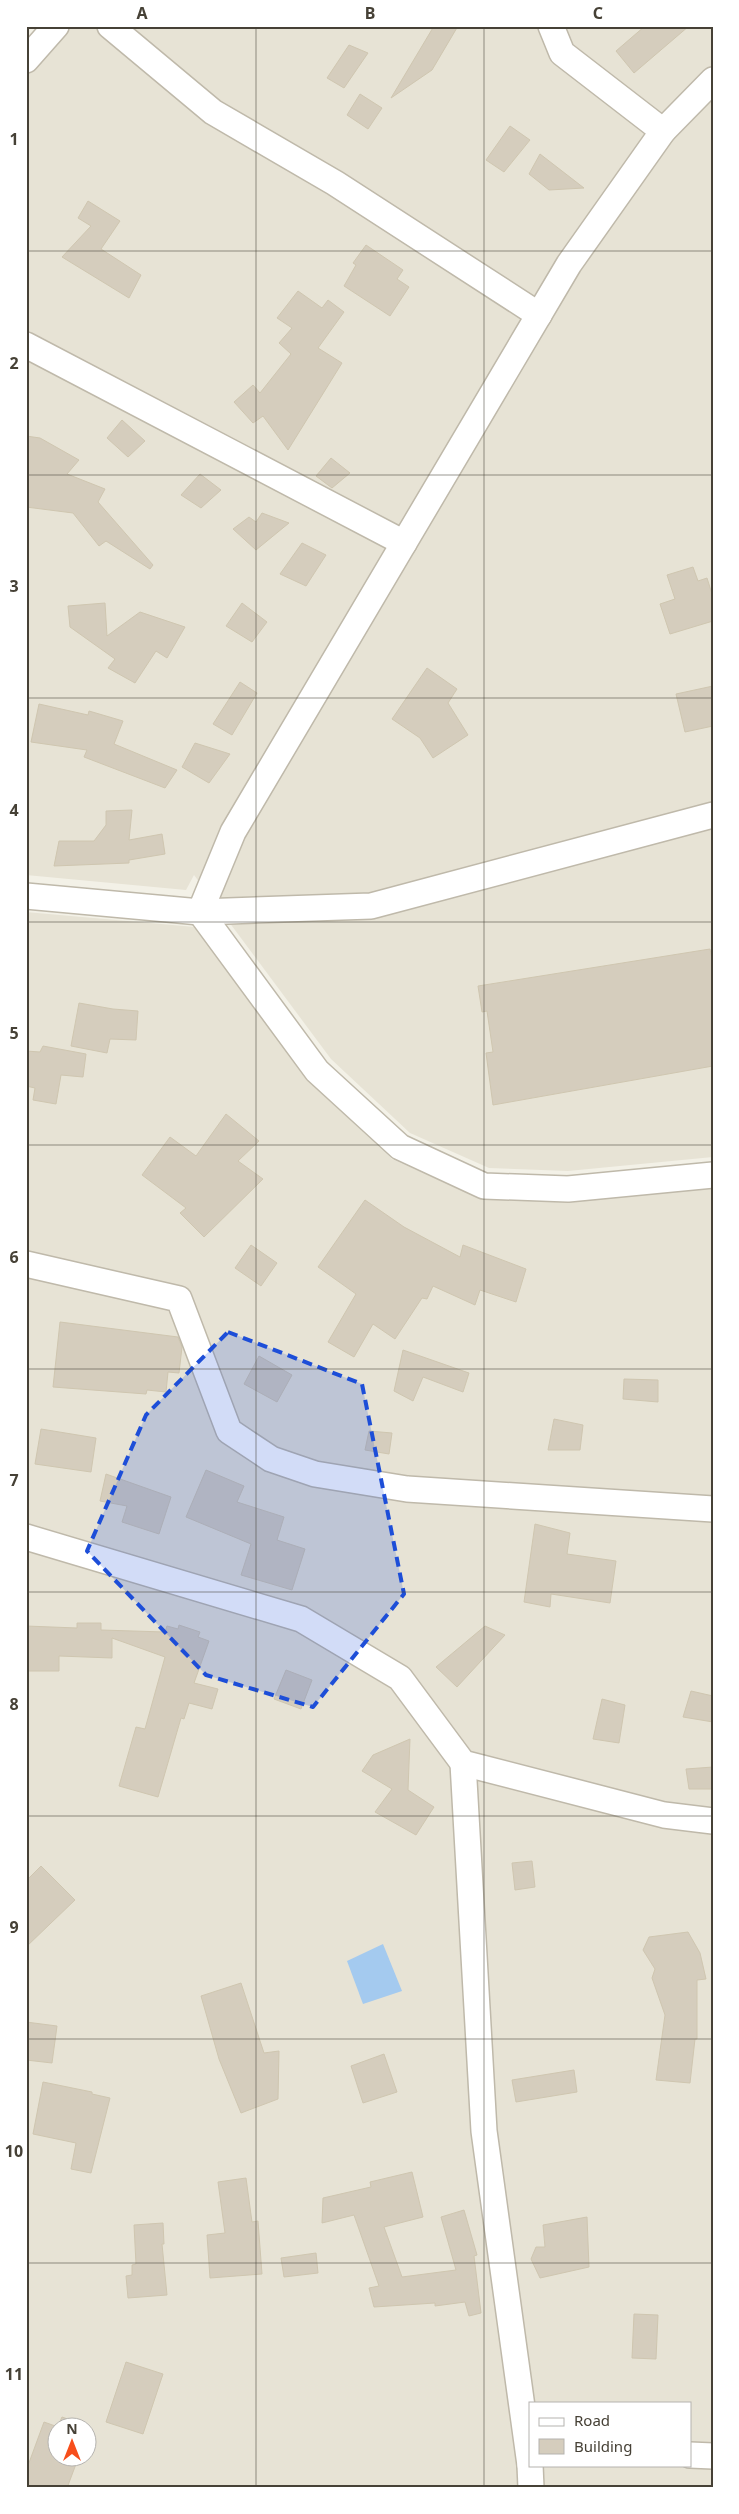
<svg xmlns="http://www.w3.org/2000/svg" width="739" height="2514" viewBox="0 0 739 2514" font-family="'Noto Sans',sans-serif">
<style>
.residential{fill:#e7e3d5;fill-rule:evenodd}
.water{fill:#a4caef}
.building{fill:#d5cdbd;stroke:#cfc6b0}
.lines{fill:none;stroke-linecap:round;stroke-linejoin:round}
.minor-casing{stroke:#bfb9aa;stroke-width:28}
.minor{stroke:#fff;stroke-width:25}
.marked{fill:#1d4ed8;fill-opacity:0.2;stroke:#1d4ed8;stroke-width:4;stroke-dasharray:10 6;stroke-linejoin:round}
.grid{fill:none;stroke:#464136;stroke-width:1;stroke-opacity:0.55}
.neatline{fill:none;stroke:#464136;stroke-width:2}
.grid-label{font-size:16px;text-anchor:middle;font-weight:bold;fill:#464136}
</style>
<rect width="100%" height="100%" fill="#f3f1e7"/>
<g class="residential">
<polygon points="41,26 713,26 713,1157 568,1171 489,1168 410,1133 331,1059 194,875 186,890 26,875 26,44"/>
<path d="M 26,912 L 195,927 L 307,1080 L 392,1159 L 481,1199 L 568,1202 L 713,1188 L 713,2488 L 26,2488 ZM 530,2403 L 690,2403 L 690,2465 L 530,2465 ZM 58,2426 L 88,2426 L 88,2456 L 58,2456 Z"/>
</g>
<polygon class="water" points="383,1944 402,1991 363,2004 347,1961"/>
<g class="building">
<polygon points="434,26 458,26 432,70 391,98"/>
<polygon points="645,26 689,26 634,73 616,51"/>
<polygon points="349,45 368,53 344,88 327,78"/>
<polygon points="360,94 382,108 368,129 347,115"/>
<polygon points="510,126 530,140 504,172 486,160"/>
<polygon points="540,154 584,188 549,190 529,174"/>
<polygon points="88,201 120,221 101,249 141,275 129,298 62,257 91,226 78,218"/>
<polygon points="366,245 403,270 397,279 409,287 390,316 344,286 356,265 353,263"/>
<polygon points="298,291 322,308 328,300 344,312 318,348 342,363 288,450 263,416 253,423 234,402 253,385 260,393 291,354 279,343 292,328 277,318"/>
<polygon points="122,420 145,441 128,457 107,438"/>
<polygon points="26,436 40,438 79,460 67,474 105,489 98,502 153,565 150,569 106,541 99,546 73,513 26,507"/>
<polygon points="331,458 350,473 332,488 316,476"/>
<polygon points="200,474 221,490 201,508 181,495"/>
<polygon points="262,513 289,523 256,550 233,529 249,517 256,522"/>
<polygon points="302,543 326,555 306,586 280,574"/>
<polygon points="693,567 698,581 707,578 713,597 713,621 670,634 660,604 675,599 667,575"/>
<polygon points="105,603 107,636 140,612 185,627 167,658 156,651 135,683 108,668 115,659 70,627 68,606"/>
<polygon points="242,603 267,622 252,642 226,626"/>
<polygon points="427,668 457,689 448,703 468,735 433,758 420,738 392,719"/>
<polygon points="240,682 257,693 232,735 213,724"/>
<polygon points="713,686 713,726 685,732 676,694"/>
<polygon points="39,704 88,715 89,711 123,721 114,744 177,770 165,788 84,757 87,750 31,742"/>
<polygon points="195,743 230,754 209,783 182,767"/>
<polygon points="132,810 129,840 162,834 165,854 129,860 129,863 54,866 59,841 94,841 106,825 106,811"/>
<polygon points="710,949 713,963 713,1066 493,1105 486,1053 493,1052 487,1011 482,1012 478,986"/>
<polygon points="79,1003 113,1009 138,1011 136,1040 110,1039 107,1053 71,1046"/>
<polygon points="43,1046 86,1054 83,1077 61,1075 56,1104 33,1100 35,1088 26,1086 26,1051 40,1052"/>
<polygon points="226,1114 259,1141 238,1161 263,1179 204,1237 180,1213 186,1208 142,1175 170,1137 196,1156"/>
<polygon points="365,1200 404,1227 460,1257 463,1245 526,1269 516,1302 480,1290 475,1305 433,1286 427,1299 422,1298 395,1339 373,1324 354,1357 328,1342 356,1294 318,1267"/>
<polygon points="251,1245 277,1263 261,1286 235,1268"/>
<polygon points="60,1322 178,1337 182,1347 179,1373 168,1372 166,1392 147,1390 146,1394 53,1387"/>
<polygon points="403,1350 469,1373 463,1392 423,1377 413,1401 394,1391"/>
<polygon points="259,1356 292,1375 277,1402 244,1384"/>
<polygon points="624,1379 658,1380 658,1402 623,1399"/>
<polygon points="554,1419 583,1425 580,1450 548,1450"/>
<polygon points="41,1429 96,1438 91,1472 35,1464"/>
<polygon points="369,1431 392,1433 389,1454 365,1450"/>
<polygon points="206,1470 244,1486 237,1502 284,1517 277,1540 305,1549 292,1590 241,1575 251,1544 186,1517"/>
<polygon points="106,1474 171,1497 159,1534 122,1522 127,1506 100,1501"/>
<polygon points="535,1524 570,1533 567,1554 616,1561 610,1603 551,1594 550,1607 524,1602"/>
<polygon points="77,1623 101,1623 101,1630 165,1632 167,1626 178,1629 179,1625 200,1632 198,1637 209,1641 194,1683 218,1689 212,1709 189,1703 184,1719 181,1718 158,1797 119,1786 136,1727 145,1729 165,1657 112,1638 112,1658 59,1656 59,1671 26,1671 26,1626 77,1628"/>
<polygon points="485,1626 505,1635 457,1687 436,1667"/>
<polygon points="286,1670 312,1680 301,1709 274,1699"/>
<polygon points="691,1691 713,1696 713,1722 683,1717"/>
<polygon points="602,1699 625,1705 619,1743 593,1739"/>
<polygon points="410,1739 408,1790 434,1807 416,1835 375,1812 392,1789 362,1771 373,1755"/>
<polygon points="713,1767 713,1789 689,1789 686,1769"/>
<polygon points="532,1861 535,1887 515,1890 512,1863"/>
<polygon points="41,1866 75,1900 26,1947 26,1881"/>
<polygon points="688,1932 700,1953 706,1979 697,1980 697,2039 695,2039 690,2083 656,2080 665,2015 652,1978 655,1969 643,1950 649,1937"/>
<polygon points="241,1983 264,2053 279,2051 278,2099 241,2113 219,2059 201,1996"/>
<polygon points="26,2022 57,2026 52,2063 26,2060"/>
<polygon points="384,2054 397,2092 363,2103 351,2066"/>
<polygon points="574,2070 577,2092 516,2102 512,2080"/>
<polygon points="43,2082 92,2092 92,2094 110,2098 91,2173 71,2169 76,2143 33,2134"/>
<polygon points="412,2172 423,2217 384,2227 402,2277 456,2270 441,2217 464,2210 477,2255 474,2256 481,2313 469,2316 465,2302 435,2306 435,2303 374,2307 369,2288 379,2286 354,2215 322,2223 323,2198 371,2187 370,2182"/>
<polygon points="246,2178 252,2222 258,2221 262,2274 210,2278 207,2235 225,2233 218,2182"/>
<polygon points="587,2217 589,2267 540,2278 531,2259 536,2247 545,2247 543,2225"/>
<polygon points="163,2223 164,2244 162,2244 167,2295 128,2298 126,2276 132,2275 132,2265 136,2264 134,2225"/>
<polygon points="316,2253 318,2273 284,2277 281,2258"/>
<polygon points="634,2314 658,2315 656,2359 632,2358"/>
<polygon points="126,2362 163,2374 143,2434 106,2422"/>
<polygon points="62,2417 90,2427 88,2434 88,2426 58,2426"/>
<polygon points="44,2422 58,2427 58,2456 79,2456 67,2488 26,2488 26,2471"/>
</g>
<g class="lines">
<g class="minor-casing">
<g id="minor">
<polyline points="110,26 213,112 335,183 539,315"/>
<polyline points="551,26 562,53 663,131"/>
<polyline points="26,60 56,26"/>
<polyline points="26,345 404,543"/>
<polyline points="26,896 200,912 233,832 569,264 663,131 713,80"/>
<polyline points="200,912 317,1071 400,1147 484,1186 568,1189 713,1175"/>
<polyline points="200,912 371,906 713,815"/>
<polyline points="26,1264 179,1299 229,1431 271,1459 315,1474 407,1489 713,1509"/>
<polyline points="26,1537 301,1619 400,1678 463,1763 664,1815 713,1821"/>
<polyline points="463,1763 484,2131 530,2465"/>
<polyline points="690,2455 713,2456"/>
<polyline points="530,2465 531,2488"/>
</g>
</g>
<use href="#minor" class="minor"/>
</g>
<path class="marked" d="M 228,1332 L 362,1384 L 404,1594 L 313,1707 L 206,1675 L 87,1551 L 146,1415 Z"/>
<path class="grid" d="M 256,26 L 256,2488M 484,26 L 484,2488M 26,251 L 713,251M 26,475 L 713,475M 26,698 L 713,698M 26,922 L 713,922M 26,1145 L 713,1145M 26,1369 L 713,1369M 26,1592 L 713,1592M 26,1816 L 713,1816M 26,2039 L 713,2039M 26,2263 L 713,2263"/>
<rect width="739" height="2514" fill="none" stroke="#ffffff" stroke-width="55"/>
<rect x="529" y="2402" width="162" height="65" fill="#ffffff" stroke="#b5b3af"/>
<rect x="539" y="2418" width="25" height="8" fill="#ffffff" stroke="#b5b3af"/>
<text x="574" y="2426" font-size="15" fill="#464136">Road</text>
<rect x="539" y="2439" width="25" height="15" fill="#d5cdbd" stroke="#b5b3af"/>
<text x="574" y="2452" font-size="15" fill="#464136">Building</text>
<g transform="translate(72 2442)"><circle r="24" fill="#ffffff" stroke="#b5b3af"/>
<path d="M0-4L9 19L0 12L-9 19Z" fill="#f74e1b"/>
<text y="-8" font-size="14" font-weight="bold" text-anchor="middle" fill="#464136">N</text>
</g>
<rect x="28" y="28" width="684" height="2458" class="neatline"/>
<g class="grid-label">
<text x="142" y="19">A</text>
<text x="370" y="19">B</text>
<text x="598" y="19">C</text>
<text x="14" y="145">1</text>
<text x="14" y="369">2</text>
<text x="14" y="592">3</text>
<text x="14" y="816">4</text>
<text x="14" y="1039">5</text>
<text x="14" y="1263">6</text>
<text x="14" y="1486">7</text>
<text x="14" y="1710">8</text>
<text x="14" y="1933">9</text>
<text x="14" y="2157">10</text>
<text x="14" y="2380">11</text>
</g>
</svg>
